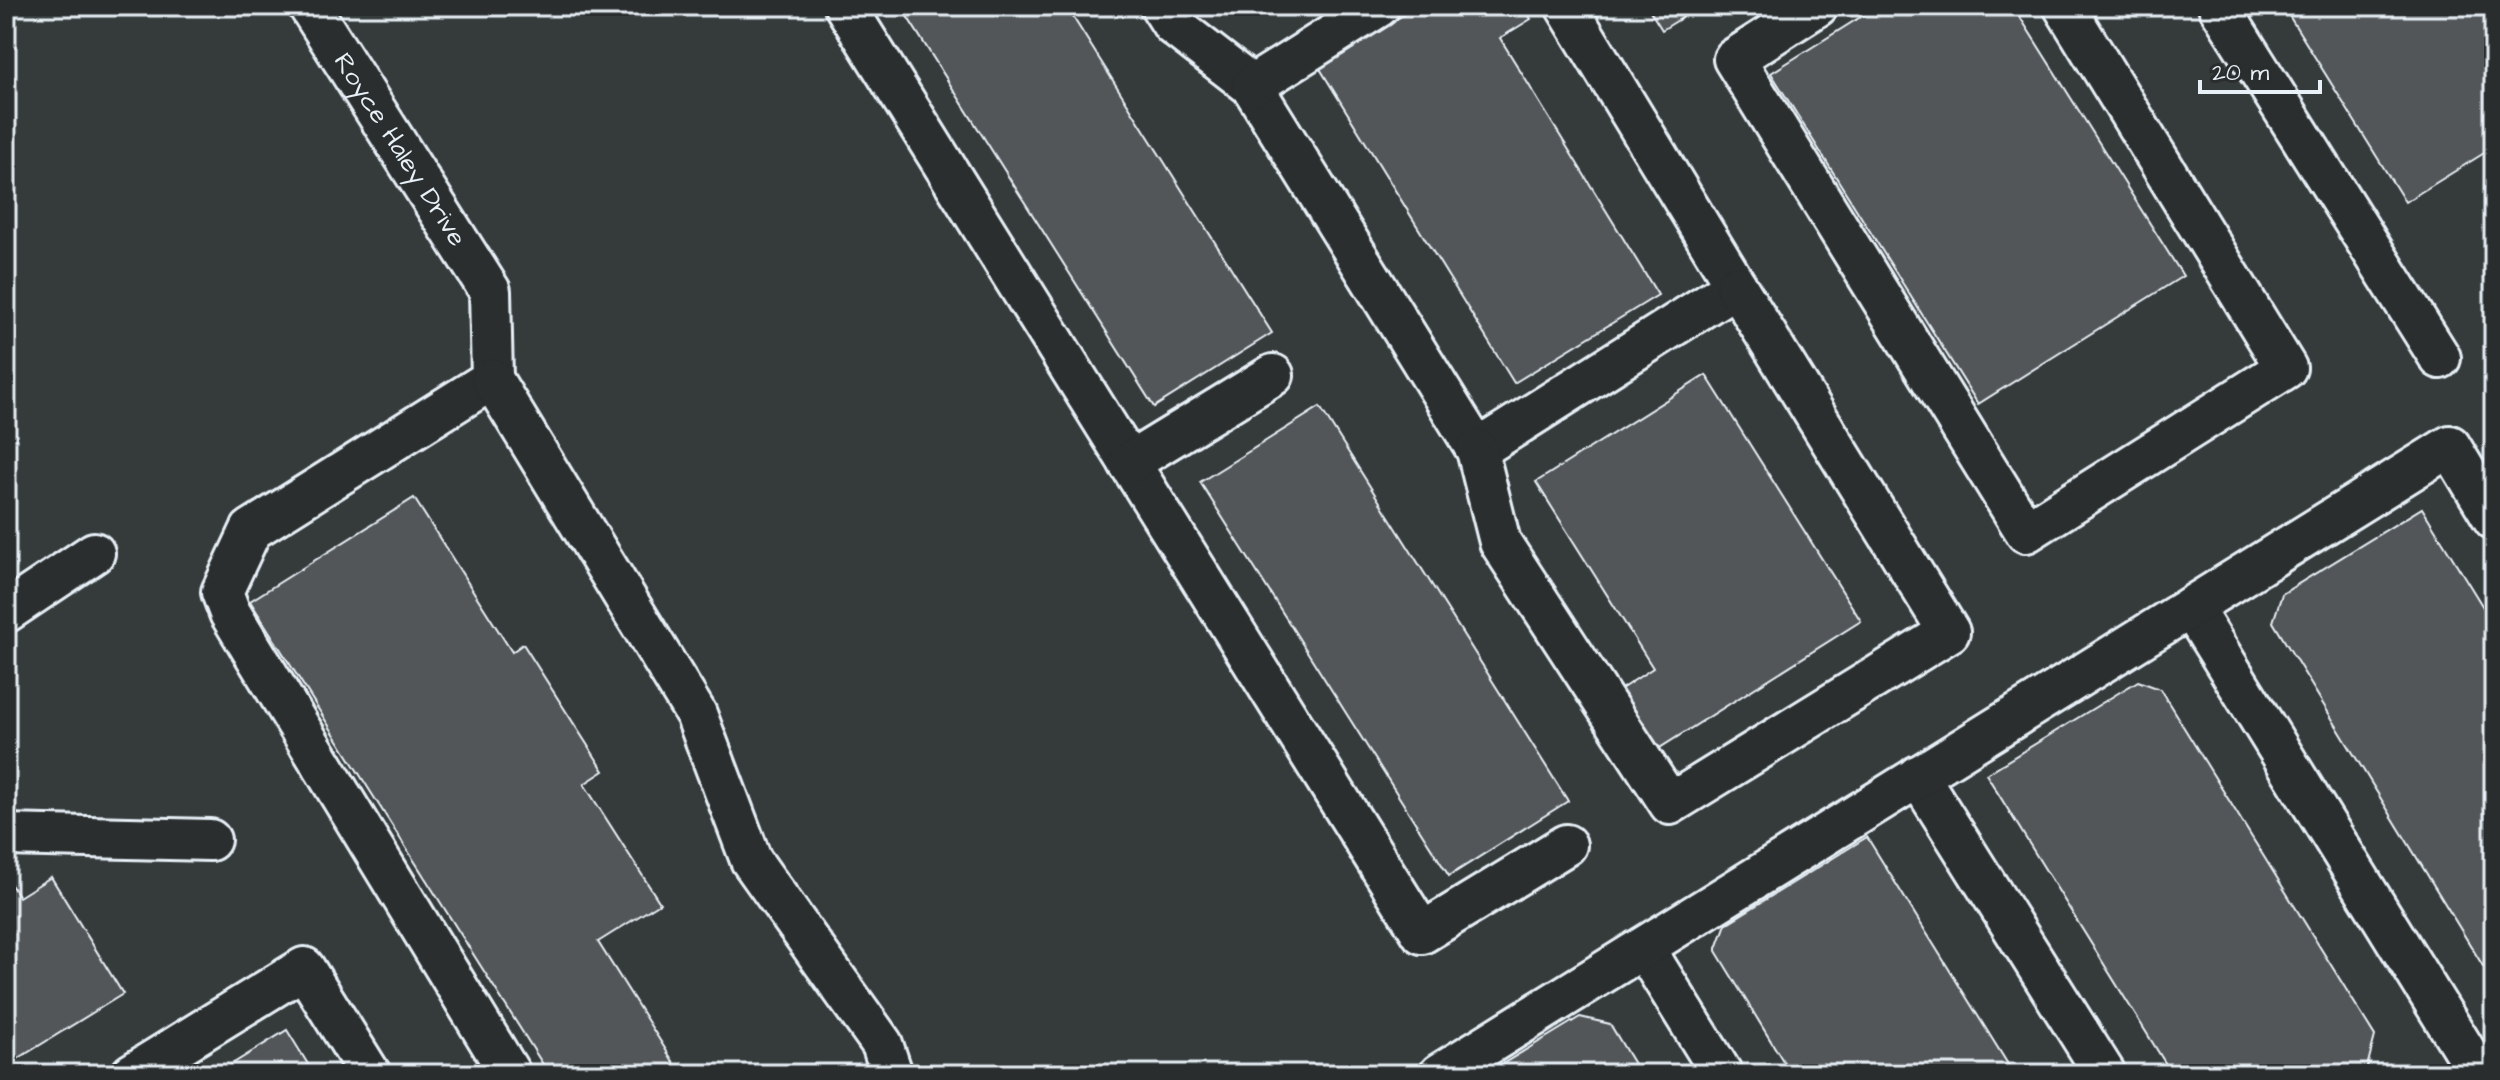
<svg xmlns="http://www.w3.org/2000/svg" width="2500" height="1080" viewBox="0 0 2500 1080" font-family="'Architects Daughter',sans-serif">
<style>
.built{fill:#363a3b}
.building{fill:#535759;stroke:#e8f1f8;stroke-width:2}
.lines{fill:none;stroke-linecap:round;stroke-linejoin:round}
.minor-casing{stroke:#e8f1f8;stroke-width:46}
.minor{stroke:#2a2d2e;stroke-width:40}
.labels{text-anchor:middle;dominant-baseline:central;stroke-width:8;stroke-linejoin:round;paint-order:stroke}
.street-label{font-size:26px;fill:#e8f1f8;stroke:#2a2d2e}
</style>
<rect width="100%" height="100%" fill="#2a2d2e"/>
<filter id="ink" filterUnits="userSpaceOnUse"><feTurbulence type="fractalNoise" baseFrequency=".0125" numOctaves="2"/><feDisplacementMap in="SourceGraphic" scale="16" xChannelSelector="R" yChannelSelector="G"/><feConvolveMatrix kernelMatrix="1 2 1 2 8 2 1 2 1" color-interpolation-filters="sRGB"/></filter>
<g filter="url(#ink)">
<rect class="built" x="6" y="6" width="2488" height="1068"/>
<g class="building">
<polygon points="917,6 1066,6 1272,333 1154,407 905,13"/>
<polygon points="1418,6 1523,6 1531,19 1500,38 1658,295 1514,383 1319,67"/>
<polygon points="1647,6 1701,6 1662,30"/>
<polygon points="1878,6 2013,6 2183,276 1978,404 1771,73"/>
<polygon points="2283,6 2494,6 2494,147 2405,202"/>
<polygon points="1706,375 1861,621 1658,749 1621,689 1653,668 1536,482"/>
<polygon points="1320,407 1568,801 1449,876 1200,482"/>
<polygon points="414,498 512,652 523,644 604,771 584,784 660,903 598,942 681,1074 549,1074 250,601"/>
<polygon points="2422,508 2494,625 2494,968 2483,966 2273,622 2282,594"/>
<polygon points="2138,681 2160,689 2375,1036 2367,1067 2355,1074 2172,1074 1986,774"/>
<polygon points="1867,837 2014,1074 1791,1074 1716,951 1726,924"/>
<polygon points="6,877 19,897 51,877 123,994 6,1066"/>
<polygon points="1580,1017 1610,1024 1640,1074 1486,1074"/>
<polygon points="287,1030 314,1074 216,1074"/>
</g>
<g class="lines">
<g class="minor-casing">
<g id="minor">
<path id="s1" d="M 309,6 L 490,291 L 492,379 L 251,530 L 222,592 L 230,613 L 510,1074"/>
<polyline points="845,6 1422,933 1566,845"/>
<polyline points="1161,6 1173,25 1252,86 1477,450 1736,286 1566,6"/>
<polyline points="1817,6 1734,59 2026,532 2286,368 2064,6"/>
<polyline points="2219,6 2440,358"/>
<polyline points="1252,86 1379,6"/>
<polyline points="492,379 696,714 751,860 882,1044 892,1074"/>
<polyline points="1477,450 1500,542 1670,804 1949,632 1736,286"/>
<polyline points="1129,463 1273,375"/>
<polyline points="2191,607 2479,1074"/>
<polyline points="6,612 94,553"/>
<polyline points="1918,776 2105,1074"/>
<polyline points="6,835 210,840"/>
<polyline points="1644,948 1722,1074"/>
<polyline points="132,1074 304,968 370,1074"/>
<polyline points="1440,1074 2450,446 2494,519"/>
</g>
</g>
<use href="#minor" class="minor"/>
</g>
</g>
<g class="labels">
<g class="street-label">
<text stroke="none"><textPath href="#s1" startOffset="170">Royce Haley Drive</textPath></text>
</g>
</g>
<rect width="2500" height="1080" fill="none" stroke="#2a2d2e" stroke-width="32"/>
<rect x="16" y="16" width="2468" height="1048" fill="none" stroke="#e8f1f8" stroke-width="3" filter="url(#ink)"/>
<path d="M2200 80v12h120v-12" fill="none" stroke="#e8f1f8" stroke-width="4"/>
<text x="2212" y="80" font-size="24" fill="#e8f1f8" stroke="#2a2d2e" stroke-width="6" paint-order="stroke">20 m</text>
</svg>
